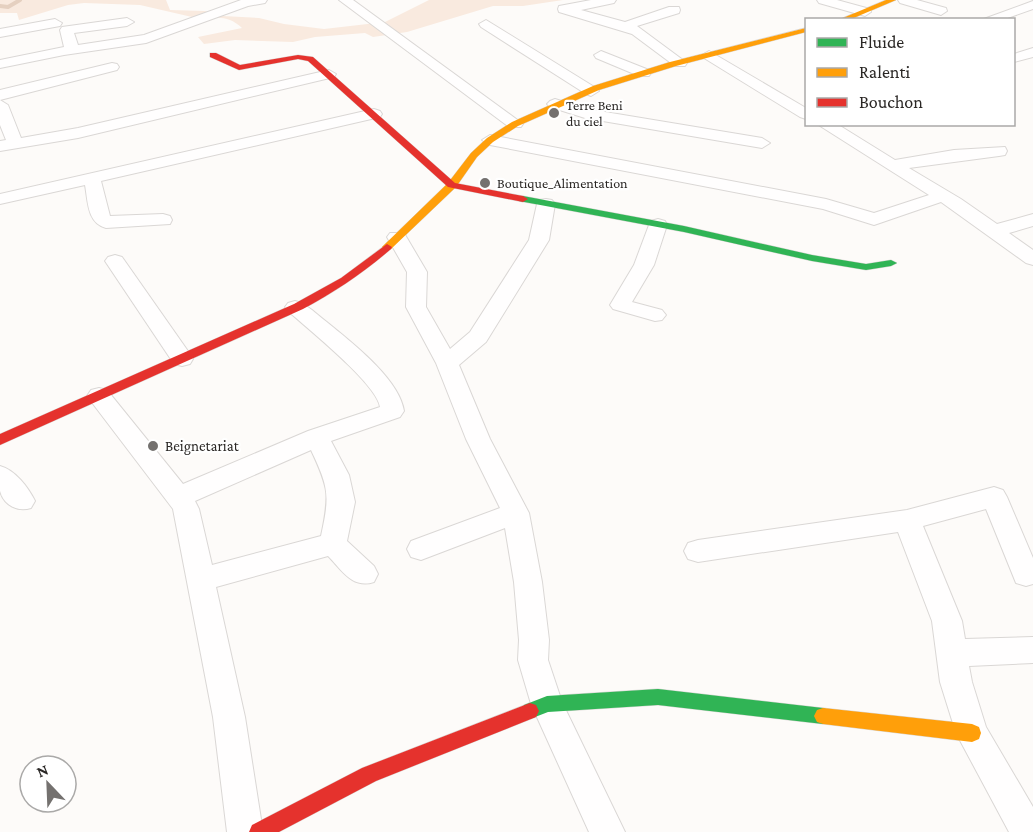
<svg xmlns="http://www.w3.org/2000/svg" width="1033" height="832" viewBox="0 0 1033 832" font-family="'Crimson Pro',serif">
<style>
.green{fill:#f9eadf}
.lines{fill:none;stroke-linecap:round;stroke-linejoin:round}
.stream{stroke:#e5d0c0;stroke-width:4}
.street-casing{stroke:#dad7d5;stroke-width:2}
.fast-casing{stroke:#dad7d5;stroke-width:1}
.slow-casing{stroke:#dad7d5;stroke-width:1}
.jam-casing{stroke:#dad7d5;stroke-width:1}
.street{fill:#fffefe;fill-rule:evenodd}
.fast{fill:#30b455;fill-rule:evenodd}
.slow{fill:#ff9f0a;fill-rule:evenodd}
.jam{fill:#e5322d;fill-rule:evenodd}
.poi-dot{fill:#74716f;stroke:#fff;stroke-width:2}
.labels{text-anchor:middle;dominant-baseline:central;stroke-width:4.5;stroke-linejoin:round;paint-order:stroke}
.far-poi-label{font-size:14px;fill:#2a2725;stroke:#fff;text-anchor:start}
.poi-label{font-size:15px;fill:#2a2725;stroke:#fff;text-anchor:start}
</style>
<rect width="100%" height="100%" fill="#fdfbf9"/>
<path class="green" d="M 0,0 L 166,0 L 170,10 L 205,11 L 223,16 L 259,18 L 284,24 L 324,29 L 385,22 L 429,0 L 563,0 L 523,6 L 493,6 L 407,32 L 373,37 L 365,33 L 315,37 L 293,42 L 235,40 L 204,44 L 198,37 L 242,28 C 227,14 213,17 195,22 L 192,17 L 140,5 L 84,3 L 68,5 L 19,20 L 17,13 L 0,13 Z"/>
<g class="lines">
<polyline class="stream" points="0,6 8,7 20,0"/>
<g class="street-casing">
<g id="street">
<polygon points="241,0 267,0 265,3 248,6 146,43 64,55 0,68 0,60 64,47 60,30 62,27 127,18 134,22 127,26 74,33 78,45 144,35"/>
<polygon points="339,0 353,0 523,124 521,127 509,127"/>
<polygon points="591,0 616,0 614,3 581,10 625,22 669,7 679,7 680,10 679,13 637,26 687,63 685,66 675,66 632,34 559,12 558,9 559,6"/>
<polygon points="817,0 837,0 870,9 871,12 865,16 819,3"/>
<polygon points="898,0 917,0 946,8 947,11 941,15 900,3"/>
<polygon points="1033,1 1033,9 1002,20 981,20"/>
<polygon points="55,19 62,23 60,26 0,37 0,29"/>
<polygon points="486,20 596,88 599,91 591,96 586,94 481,27 479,24"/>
<polygon points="1033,48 1033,57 1014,62 1014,54"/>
<polygon points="601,51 649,70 651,73 649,76 639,76 596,58 594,55"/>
<polygon points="709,51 806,108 806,119 800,117 704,58 702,55"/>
<polygon points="112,63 117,64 119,67 117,70 0,100 0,90"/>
<polygon points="329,70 336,74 334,77 78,138 0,151 0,141 6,140 0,125 0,100 8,105 21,138 78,128"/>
<polygon points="555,99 587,109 762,138 770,143 762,148 585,118 550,107 547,104 550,101"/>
<path d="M 374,109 L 380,111 L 382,114 L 380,117 L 101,181 L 110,216 L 163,214 L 170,216 L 172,220 L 170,224 L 106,228 C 87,223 88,201 85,185 L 0,204 L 0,194 Z"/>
<polygon points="817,124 837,124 895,160 954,150 1005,147 1007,151 1005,155 999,156 909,168 961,199 997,224 1033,214 1033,226 1009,233 1033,250 1033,265 1026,263 941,202 874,225 823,209 490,145 482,140 490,135 826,199 874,213 929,195"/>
<polygon points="546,199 552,200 555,204 549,240 486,342 459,365 490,439 529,513 542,582 549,640 548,660 562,702 625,832 589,832 531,704 518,660 519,640 514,582 505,528 421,560 411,557 407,549 411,541 500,508 466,439 436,363 406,307 407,272 387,237 390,233 404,233 427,272 426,307 450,349 470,332 529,240 537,204 540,200"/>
<polygon points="658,219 665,221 667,225 654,265 632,302 662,310 666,315 662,320 655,321 613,309 610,305 634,265 649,225 651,221"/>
<polygon points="115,255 122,257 190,354 193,359 190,364 182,366 174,364 105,261 108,257"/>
<path d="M 295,301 L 302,303 L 312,310 C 339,333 399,375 404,411 L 400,417 L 331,441 L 349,475 L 355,502 L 347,541 L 374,566 L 378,574 L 374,582 C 352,589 342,570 328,556 L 216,587 L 245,717 L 263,832 L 227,832 L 213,717 L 173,509 L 87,396 L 91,390 L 99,388 L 107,390 L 183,484 L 308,431 L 380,407 C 377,384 307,328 288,311 L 285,307 L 288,303 ZM 311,450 C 329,488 330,495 321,536 L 212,565 L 199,509 L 195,501 Z"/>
<path d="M 0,466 C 15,470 28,487 35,501 L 31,508 C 18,512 4,506 0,491 C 0,484 0,473 0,466 Z"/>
<polygon points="994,487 1003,490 1007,497 1033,558 1033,584 1026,586 1016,583 986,509 923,526 962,621 965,639 1033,637 1033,663 969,666 972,682 986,727 1033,807 1033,832 1009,832 956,733 940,682 932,621 898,532 698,562 688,559 684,551 688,543 698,540 907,510"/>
</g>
</g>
<g class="fast-casing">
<g id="fast">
<polygon points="523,196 684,226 812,255 866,264 891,260 897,263 891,266 866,270 812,261 684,232 519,201 519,197"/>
<polygon points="658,689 823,708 829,710 832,716 829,722 823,724 658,705 548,712 530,719 524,717 521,711 524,705 547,696"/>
</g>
</g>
<g class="slow-casing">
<g id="slow">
<polygon points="886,0 896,0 849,20 838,20"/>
<polygon points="806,28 806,32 676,66 599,90 518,126 493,142 477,157 456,187 391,249 387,250 382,247 448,183 471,153 487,138 512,122 593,86 670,62"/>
<polygon points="823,708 972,724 979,727 981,733 979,739 972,742 823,724 817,722 814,716 817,710"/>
</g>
</g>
<g class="jam-casing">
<g id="jam">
<polygon points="210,53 216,53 240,65 298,55 313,57 455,183 523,196 528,199 523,202 448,187 308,61 298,59 239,70 210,57"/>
<path d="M 387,244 L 392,247 L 391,249 C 363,273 335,292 303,309 L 0,445 L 0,434 L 294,304 L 341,278 Z"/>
<polygon points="530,703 536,705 539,711 536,717 376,781 279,832 249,832 252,825 362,768"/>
</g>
</g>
<use href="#street" class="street"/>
<use href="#fast" class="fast"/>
<use href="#slow" class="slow"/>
<use href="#jam" class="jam"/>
</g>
<g class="poi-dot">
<circle cx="554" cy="113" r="6"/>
<circle cx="485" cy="183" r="6"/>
<circle cx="153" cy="446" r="6"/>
</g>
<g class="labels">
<g class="far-poi-label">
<text x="566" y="105">Terre Beni<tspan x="566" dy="16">du ciel</tspan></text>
<text x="497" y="183">Boutique_Alimentation</text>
</g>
<g class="poi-label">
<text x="165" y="446">Beignetariat</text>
</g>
</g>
<rect x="805" y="18" width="210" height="108" fill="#ffffff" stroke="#aaa9a8" stroke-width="1.5"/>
<rect x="817" y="38" width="30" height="9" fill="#30b455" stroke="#aaa9a8" stroke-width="1.5"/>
<text x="859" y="48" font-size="18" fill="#2a2725">Fluide</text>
<rect x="817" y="68" width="30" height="9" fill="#ff9f0a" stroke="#aaa9a8" stroke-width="1.5"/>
<text x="859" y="78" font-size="18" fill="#2a2725">Ralenti</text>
<rect x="817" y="98" width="30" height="9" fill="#e5322d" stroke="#aaa9a8" stroke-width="1.5"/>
<text x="859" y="108" font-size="18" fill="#2a2725">Bouchon</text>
<g transform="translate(48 784) rotate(337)"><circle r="28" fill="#ffffff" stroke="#aaa9a8" stroke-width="1.5"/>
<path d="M0-4.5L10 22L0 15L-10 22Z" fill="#74716f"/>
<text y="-9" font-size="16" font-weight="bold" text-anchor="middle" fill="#2a2725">N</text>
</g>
</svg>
